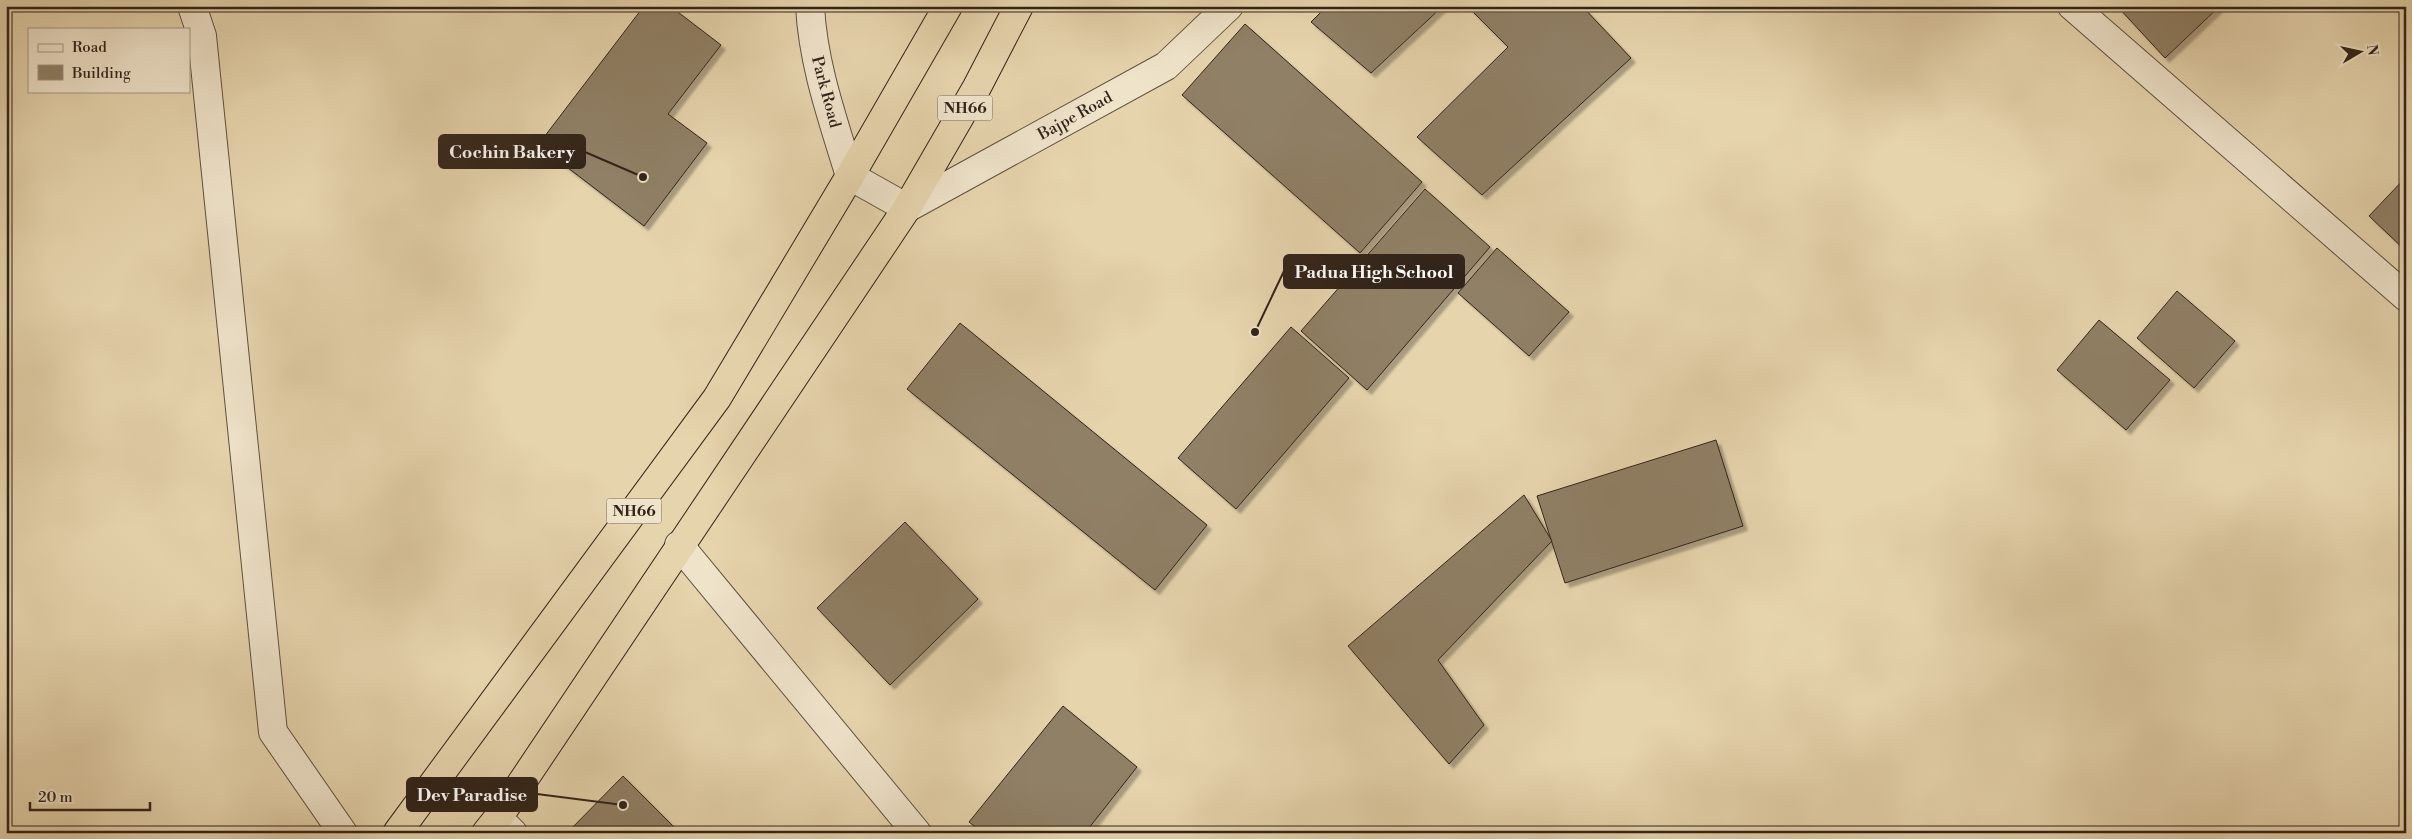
<svg xmlns="http://www.w3.org/2000/svg" width="2412" height="839" viewBox="0 0 2412 839" font-family="'Libre Bodoni',serif">
<style>
.building{fill:#908066;stroke:#32241a;filter:url(#shadow)}
.lines{fill:none;stroke-linecap:round;stroke-linejoin:round}
.minor-casing{stroke:#5f503f;stroke-width:30}
.tertiary-casing{stroke:#5f503f;stroke-width:30}
.trunk-casing{stroke:#32241a;stroke-width:30}
.minor{stroke:#efe3ca;stroke-width:28}
.tertiary{stroke:#efe3ca;stroke-width:28}
.trunk{stroke:#e6d4ad;stroke-width:28}
.labels{text-anchor:middle;dominant-baseline:central;stroke-width:4.5;stroke-linejoin:round;paint-order:stroke}
.shield{fill:#efe3ca;stroke:#6b5d4f;stroke-width:1}
.shield-label{font-size:15px;font-weight:bold;fill:#32241a}
.street-label{font-size:16px;fill:#32241a;stroke:#efe3ca}
.leader{fill:none;stroke:#32241a;stroke-width:2}
.callout-dot{fill:#32241a;stroke:#efe3ca;stroke-width:2}
.callout{fill:#32241a;stroke:#32241a;stroke-width:2}
.callout-label{font-size:18px;text-anchor:middle;font-weight:bold;fill:#fff}
</style>
<defs>
<filter id="shadow"><feDropShadow dx="4.5" dy="4.5" stdDeviation="1" flood-color="#0004"/></filter>
</defs>
<rect width="100%" height="100%" fill="#e6d4ad"/>
<filter id="stains"><feTurbulence type="fractalNoise" baseFrequency=".004" numOctaves="4"/><feColorMatrix values="0 0 0 0 .2 0 0 0 0 .09 0 0 0 0 .02 0 0 0 .5 -.17"/></filter>
<radialGradient id="worn" r=".72"><stop offset=".6" stop-color="#630" stop-opacity="0"/><stop offset="1" stop-color="#630" stop-opacity=".3"/></radialGradient>
<g class="building">
<polygon points="644,6 670,6 721,45 668,114 707,143 644,226 538,145"/>
<polygon points="1327,6 1443,6 1371,73 1311,22"/>
<polygon points="1467,6 1582,6 1631,58 1482,195 1417,137 1508,47"/>
<polygon points="2117,6 2220,6 2165,58"/>
<polygon points="1245,24 1422,182 1360,253 1182,95"/>
<polygon points="2406,177 2406,251 2369,216"/>
<polygon points="1425,189 1490,247 1367,390 1301,331"/>
<polygon points="1497,248 1569,312 1529,356 1458,293"/>
<polygon points="2177,291 2235,341 2194,388 2137,338"/>
<polygon points="2099,320 2170,380 2126,430 2057,370"/>
<polygon points="960,323 1207,525 1155,590 907,389"/>
<polygon points="1291,327 1349,378 1236,509 1178,458"/>
<polygon points="1716,440 1743,526 1565,583 1537,496"/>
<polygon points="1524,495 1552,541 1438,660 1484,725 1449,764 1348,646"/>
<polygon points="905,522 978,599 890,685 817,608"/>
<polygon points="1063,706 1137,767 1085,833 983,833 969,822"/>
<polygon points="2406,754 2406,784 2404,784"/>
<polygon points="623,776 680,833 567,833"/>
</g>
<g class="lines">
<g class="minor-casing">
<g id="minor">
<polyline points="192,6 202,36 273,732 343,833"/>
<path d="M 810,6 C 813,65 833,120 850,176"/>
<polyline points="2072,6 2406,297"/>
<polyline points="679,545 917,833"/>
<polyline points="498,818 513,833"/>
</g>
</g>
<g class="tertiary-casing">
<polyline id="tertiary" points="850,176 907,208 1166,66 1229,6"/>
</g>
<g class="trunk-casing">
<g id="trunk">
<polyline points="397,833 717,398 850,176 948,6"/>
<polyline points="486,833 498,818 907,208 977,87 1019,6"/>
</g>
</g>
<use href="#minor" class="minor"/>
<use href="#tertiary" class="tertiary"/>
<use href="#trunk" class="trunk"/>
</g>
<g class="labels">
<g class="shield">
<rect x="937.5" y="95.5" width="55" height="25" rx="4"/>
<rect x="606.5" y="498.5" width="55" height="25" rx="4"/>
</g>
<g class="shield-label">
<text x="965" y="108">NH66</text>
<text x="634" y="511">NH66</text>
</g>
<g class="street-label">
<text transform="translate(826 92) rotate(75)">Park Road</text>
<text transform="translate(1075 116) rotate(-29)">Bajpe Road</text>
</g>
</g>
<path class="leader" d="M643 177L585 152M1255 332L1284 271M623 805L537 794"/>
<g class="callout-dot">
<circle cx="643" cy="177" r="5"/>
<circle cx="1255" cy="332" r="5"/>
<circle cx="623" cy="805" r="5"/>
</g>
<g class="callout">
<rect x="439" y="135" width="146" height="33" rx="5"/>
<rect x="1284" y="255" width="180" height="33" rx="5"/>
<rect x="407" y="778" width="130" height="33" rx="5"/>
</g>
<g class="callout-label">
<text x="512" y="158">Cochin Bakery</text>
<text x="1374" y="278">Padua High School</text>
<text x="472" y="801">Dev Paradise</text>
</g>
<rect width="2412" height="839" fill="none" stroke="#e6d4ad" stroke-width="25"/>
<rect x="8" y="8" width="2397" height="824" fill="none" stroke="#32241a" stroke-width="2.5"/>
<rect x="12" y="12" width="2387" height="814" fill="none" stroke="#32241a"/>
<rect x="28" y="28" width="162" height="65" fill="#efe3ca" stroke="#a39784"/>
<rect x="38" y="44" width="25" height="8" fill="#efe3ca" stroke="#a39784"/>
<text x="72" y="52" font-size="15" fill="#32241a">Road</text>
<rect x="38" y="65" width="25" height="15" fill="#908066" stroke="#a39784"/>
<text x="72" y="78" font-size="15" fill="#32241a">Building</text>
<g transform="translate(2360 52) rotate(81)" stroke="#efe3ca" stroke-width="4" paint-order="stroke">
<path d="M0-4L9 19L0 12L-9 19Z" fill="#32241a"/>
<text y="-8" font-size="14" font-weight="bold" text-anchor="middle" fill="#32241a">N</text>
</g>
<path d="M30 802v8h120v-8" fill="none" stroke="#32241a" stroke-width="2.5"/>
<text x="38" y="802" font-size="15" fill="#32241a" stroke="#efe3ca" stroke-width="4" paint-order="stroke">20 m</text>
<rect width="100%" height="100%" filter="url(#stains)"/>
<rect width="100%" height="100%" fill="url(#worn)"/>
</svg>
